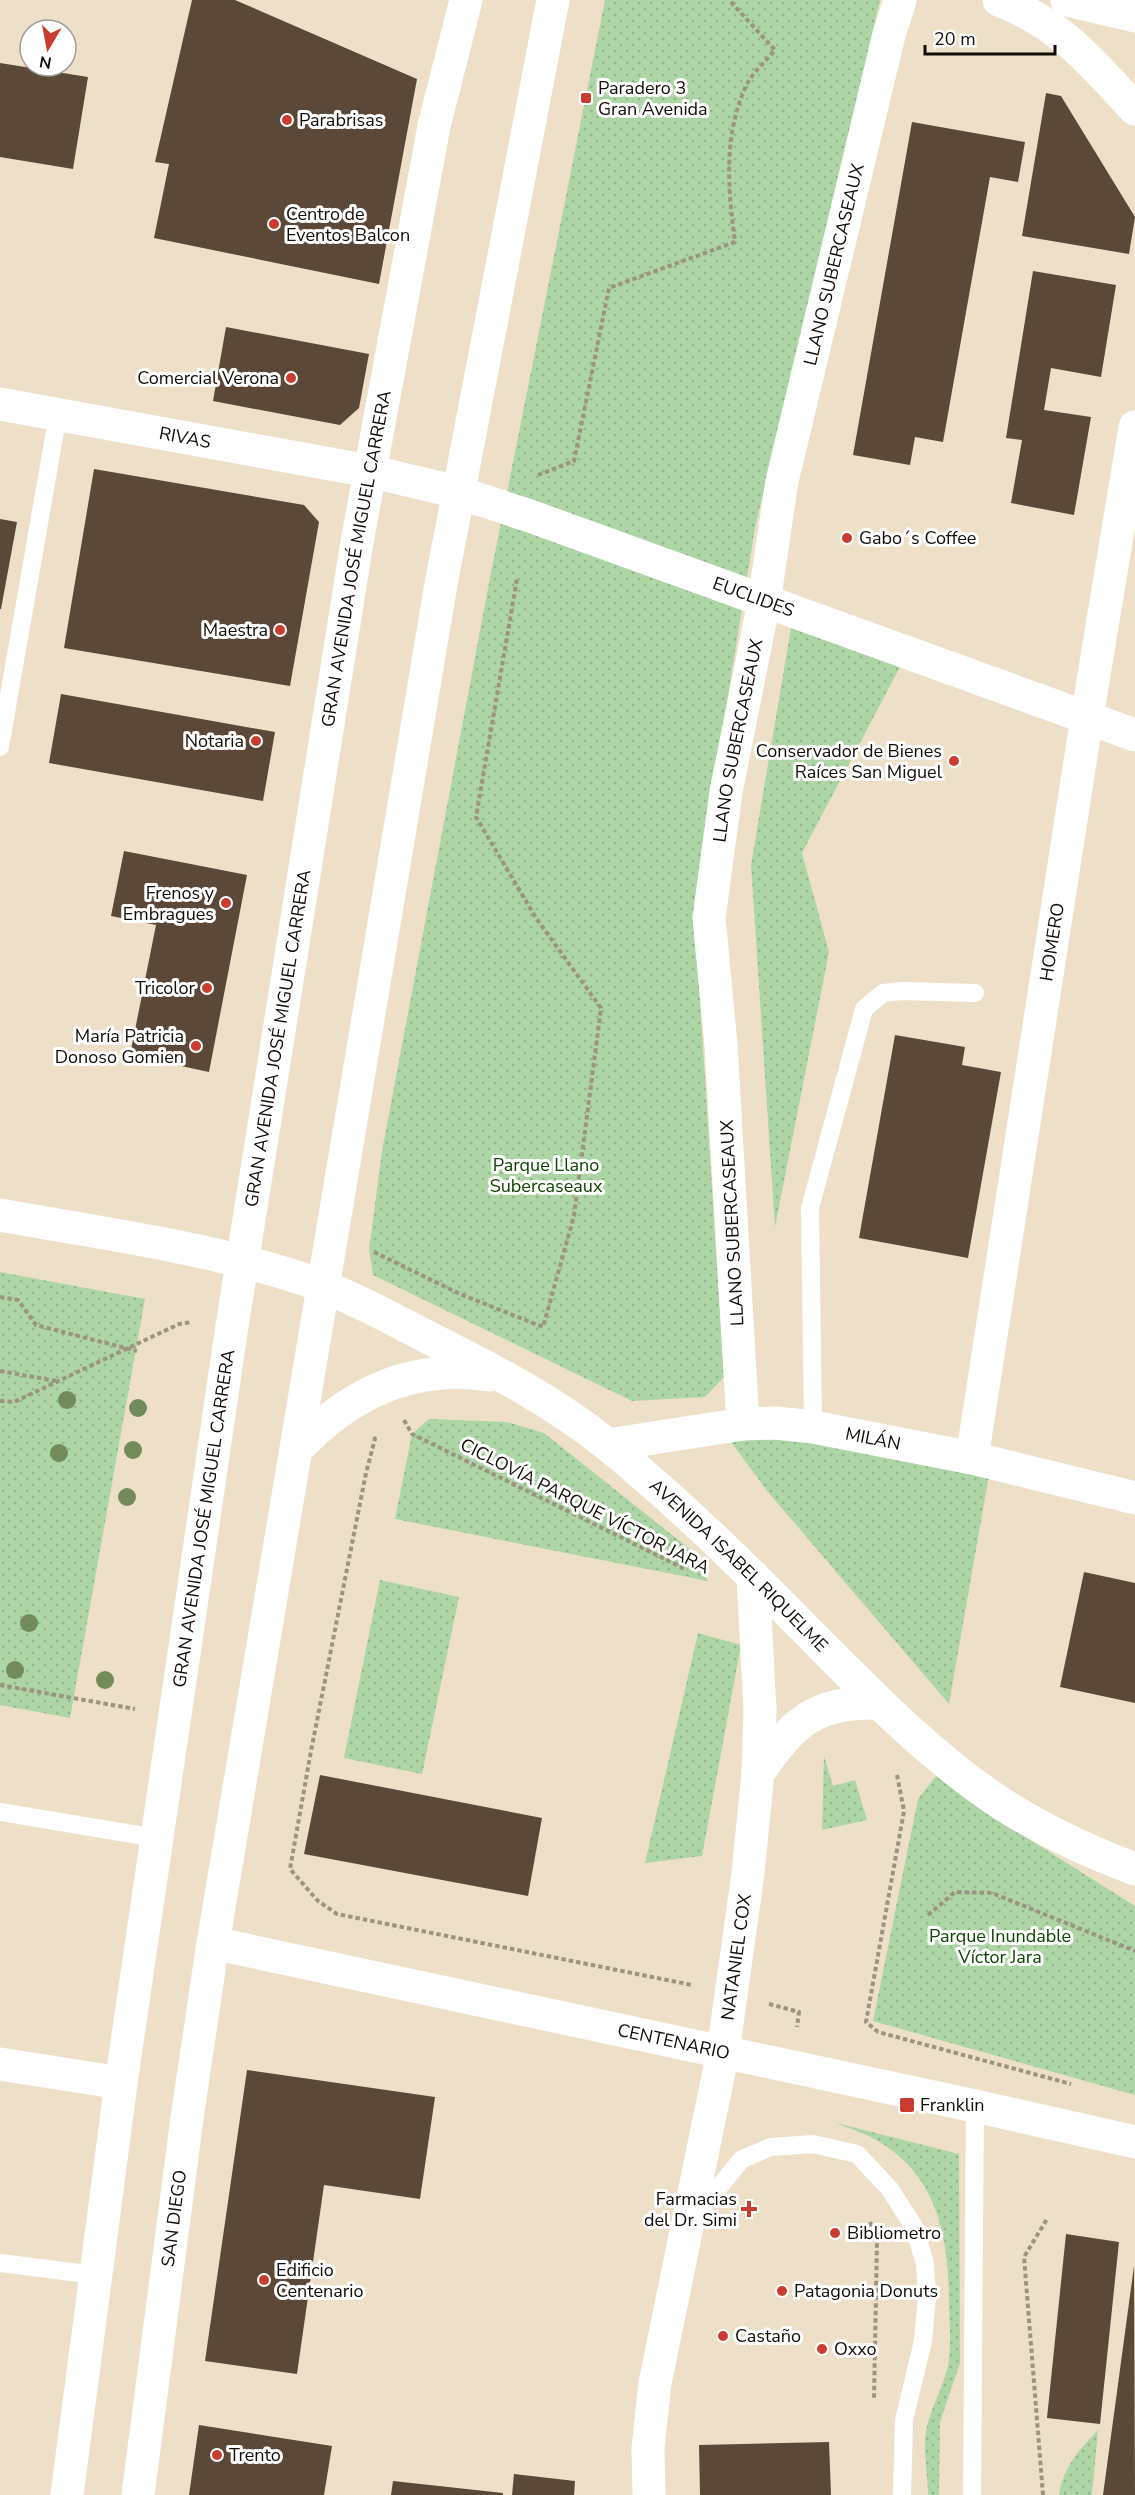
<svg xmlns="http://www.w3.org/2000/svg" width="1135" height="2495" viewBox="0 0 1135 2495" font-family="'Nunito Sans',sans-serif">
<style>
.grass{fill:url(#grass-dots)}
.building{fill:#5b4838}
.lines{fill:none;stroke-linecap:round;stroke-linejoin:round}
.path{stroke:#9d9381;stroke-width:4;stroke-dasharray:4.5 3;stroke-linecap:butt}
.service{stroke:#fff;stroke-width:18}
.minor{stroke:#fff;stroke-width:33}
.tertiary{stroke:#fff;stroke-width:33}
.secondary{stroke:#fff;stroke-width:33}
.primary{stroke:#fff;stroke-width:33}
.tree{fill:#738a5b}
.poi-dot{fill:#c93c2f;stroke:#fff;stroke-width:2}
.labels{text-anchor:middle;dominant-baseline:central;stroke-width:6;stroke-linejoin:round;paint-order:stroke}
.poi-label{font-size:18px;fill:#110c05;stroke:#fff;text-anchor:start}
.street-label{font-size:18px;fill:#110c05;stroke:#fff}
.park-label{font-size:18px;fill:#0e4402;stroke:#fff}
</style>
<defs>
<pattern id="grass-dots" width="8" height="8" patternUnits="userSpaceOnUse" patternTransform="scale(1.5)"><rect width="8" height="8" fill="#add5a6"/><path d="M2 2h.1M6 6h.1" fill="none" stroke="#94b68d" stroke-width="1.8" stroke-linecap="round"/></pattern>
</defs>
<rect width="100%" height="100%" fill="#eee0c8"/>
<g class="grass">
<polygon points="605,0 880,0 755,528 694,906 724,1377 705,1397 632,1401 373,1275 369,1250 382,1151 490,578"/>
<polygon points="791,628 901,665 802,853 829,952 775,1227 751,865"/>
<polygon points="0,1272 145,1299 70,1718 0,1705"/>
<polygon points="429,1419 507,1422 544,1433 691,1550 708,1581 395,1519 412,1434"/>
<polygon points="775,1429 989,1475 949,1704 768,1492 725,1434"/>
<polygon points="380,1580 459,1597 422,1774 344,1758"/>
<polygon points="698,1633 741,1645 702,1856 645,1863"/>
<polygon points="824,1756 833,1786 855,1780 867,1820 822,1830"/>
<polygon points="936,1776 981,1809 1135,1906 1135,2095 873,2021 918,1799"/>
<path d="M 836,2123 L 959,2154 L 960,2363 L 940,2422 L 939,2495 L 928,2495 C 928,2475 923,2451 926,2431 C 930,2409 943,2388 948,2366 C 952,2345 949,2320 949,2298 C 948,2235 937,2176 878,2141 C 865,2133 850,2129 836,2123 Z"/>
<path d="M 1098,2430 L 1092,2495 L 1059,2495 C 1063,2467 1079,2450 1098,2430 Z"/>
</g>
<g class="building">
<polygon points="192,0 235,0 417,79 379,284 154,238 169,164 155,162"/>
<polygon points="0,63 88,77 73,169 0,157"/>
<polygon points="1046,93 1061,96 1135,217 1129,254 1022,236"/>
<polygon points="912,122 1025,142 1018,182 990,177 943,442 915,437 910,465 853,455"/>
<polygon points="1033,271 1116,285 1101,377 1051,368 1044,410 1091,417 1074,515 1011,503 1022,440 1006,438"/>
<polygon points="226,327 369,354 359,408 340,425 213,401"/>
<polygon points="94,469 304,505 319,522 290,686 64,648"/>
<polygon points="0,519 17,522 1,609 0,609"/>
<polygon points="61,694 275,732 263,801 49,763"/>
<polygon points="124,851 247,875 209,1072 130,1055 156,925 111,916"/>
<polygon points="895,1035 965,1047 962,1065 1001,1072 968,1258 859,1238"/>
<polygon points="1084,1572 1135,1583 1135,1703 1060,1687"/>
<polygon points="320,1775 542,1818 528,1896 304,1854"/>
<polygon points="247,2070 435,2097 420,2199 324,2185 297,2374 205,2361"/>
<polygon points="1066,2234 1119,2242 1100,2424 1047,2418"/>
<polygon points="1134,2266 1135,2495 1103,2495"/>
<polygon points="199,2425 332,2446 324,2495 189,2495"/>
<polygon points="829,2442 831,2495 700,2495 699,2445"/>
<polygon points="514,2474 575,2481 574,2495 512,2495"/>
<polygon points="393,2481 503,2493 503,2495 391,2495"/>
</g>
<g class="lines">
<g class="path">
<path d="M 538,475 L 574,461 L 609,288 L 735,242 C 728,189 723,136 746,86 C 752,73 766,61 775,50 L 729,0"/>
<polyline points="374,1252 460,1294 543,1327 574,1216 601,1008 536,918 476,817 517,579"/>
<polyline points="0,1297 18,1300 36,1325 137,1351"/>
<polyline points="0,1371 56,1381"/>
<polyline points="0,1401 14,1402 179,1324 192,1322"/>
<polyline points="404,1420 412,1434 687,1570"/>
<polyline points="374,1437 375,1439 366,1473 311,1751 290,1869 318,1901 337,1914 692,1985"/>
<polyline points="0,1685 135,1709"/>
<polyline points="897,1775 904,1811 866,2022 878,2032 1071,2084"/>
<polyline points="928,1915 955,1892 992,1893 1135,1951"/>
<polyline points="769,2004 799,2012 797,2027"/>
<polyline points="870,2222 877,2241 874,2399"/>
<polyline points="1043,2495 1024,2257 1047,2219"/>
</g>
<g class="service">
<polyline points="0,747 58,414"/>
<polyline points="813,1427 810,1208 864,1009 883,993 902,991 975,993"/>
<polyline points="0,1812 156,1838"/>
<polyline points="695,2216 742,2159 771,2147 813,2144 857,2154 889,2188 913,2225 925,2263 927,2297 923,2341 904,2420 902,2495"/>
<polyline points="0,2263 95,2275"/>
<polyline points="972,2495 975,2106"/>
</g>
<g class="minor">
<path id="s1" d="M 743,1424 L 721,1045 L 709,918 L 726,792 L 764,602 L 782,481 L 889,35 L 900,0"/>
<polyline points="972,1458 1135,1498"/>
<path d="M 758,1773 C 793,1723 814,1701 879,1703"/>
<path id="s2" d="M 213,1943 L 975,2106 L 1135,2142"/>
<polyline points="0,2064 121,2083"/>
<path id="s3" d="M 649,2495 L 648,2448 L 655,2383 L 723,2052 L 748,1873 L 758,1773 L 760,1710 L 753,1576"/>
</g>
<g class="tertiary">
<path id="s4" d="M 0,404 L 369,471 L 457,492 L 530,516 L 1135,735"/>
<path id="s5" d="M 608,1445 L 743,1424 L 776,1423 L 813,1427 L 972,1458 L 1087,717 L 1135,427"/>
</g>
<polyline class="secondary" points="1067,0 1135,16"/>
<g class="primary">
<path d="M 999,0 C 1061,24 1091,62 1135,109"/>
<path id="s6" d="M 0,1215 C 95,1232 191,1245 284,1273 C 336,1288 383,1314 431,1339 C 493,1370 555,1402 609,1446 C 679,1503 743,1566 806,1630 C 867,1691 929,1756 1002,1804 C 1044,1831 1089,1852 1135,1869"/>
<path d="M 296,1450 C 348,1394 412,1363 490,1375"/>
<path id="s7" d="M 67,2495 L 121,2083 L 232,1326 L 357,542 L 434,126 L 466,0"/>
<path id="s8" d="M 138,2495 L 187,2118 L 213,1943 L 441,584 L 553,0"/>
</g>
</g>
<g class="tree">
<circle cx="67" cy="1400" r="9"/>
<circle cx="138" cy="1408" r="9"/>
<circle cx="133" cy="1450" r="9"/>
<circle cx="59" cy="1453" r="9"/>
<circle cx="127" cy="1497" r="9"/>
<circle cx="29" cy="1623" r="9"/>
<circle cx="15" cy="1670" r="9"/>
<circle cx="105" cy="1680" r="9"/>
</g>
<g class="poi-dot">
<rect x="580" y="92" width="12" height="12" rx="3"/>
<circle cx="287" cy="120" r="6"/>
<circle cx="274" cy="224" r="6"/>
<circle cx="291" cy="378" r="6"/>
<circle cx="847" cy="538" r="6"/>
<circle cx="280" cy="630" r="6"/>
<circle cx="256" cy="741" r="6"/>
<circle cx="954" cy="761" r="6"/>
<circle cx="226" cy="903" r="6"/>
<circle cx="207" cy="988" r="6"/>
<circle cx="196" cy="1046" r="6"/>
<rect x="899" y="2097" width="16" height="16" rx="3"/>
<path d="M746 2200h6v6h6v6h-6v6h-6v-6h-6v-6h6z"/>
<circle cx="835" cy="2233" r="6"/>
<circle cx="264" cy="2280" r="6"/>
<circle cx="782" cy="2291" r="6"/>
<circle cx="723" cy="2336" r="6"/>
<circle cx="822" cy="2349" r="6"/>
<circle cx="217" cy="2455" r="6"/>
</g>
<g class="labels">
<g class="poi-label">
<text x="598" y="88">Paradero 3<tspan x="598" dy="21">Gran Avenida</tspan></text>
<text x="299" y="120">Parabrisas</text>
<text x="286" y="214">Centro de<tspan x="286" dy="21">Eventos Balcon</tspan></text>
<text x="279" y="378" text-anchor="end">Comercial Verona</text>
<text x="859" y="538">Gabo´s Coffee</text>
<text x="268" y="630" text-anchor="end">Maestra</text>
<text x="244" y="741" text-anchor="end">Notaria</text>
<text x="942" y="751" text-anchor="end">Conservador de Bienes<tspan x="942" dy="21">Raíces San Miguel</tspan></text>
<text x="214" y="893" text-anchor="end">Frenos y<tspan x="214" dy="21">Embragues</tspan></text>
<text x="195" y="988" text-anchor="end">Tricolor</text>
<text x="184" y="1036" text-anchor="end">María Patricia<tspan x="184" dy="21">Donoso Gomien</tspan></text>
<text x="920" y="2105">Franklin</text>
<text x="737" y="2199" text-anchor="end">Farmacias<tspan x="737" dy="21">del Dr. Simi</tspan></text>
<text x="847" y="2233">Bibliometro</text>
<text x="276" y="2270">Edificio<tspan x="276" dy="21">Centenario</tspan></text>
<text x="794" y="2291">Patagonia Donuts</text>
<text x="735" y="2336">Castaño</text>
<text x="834" y="2349">Oxxo</text>
<text x="229" y="2455">Trento</text>
</g>
<g class="street-label">
<text stroke="none"><textPath href="#s1" startOffset="1173">LLANO SUBERCASEAUX</textPath></text>
<text stroke="none"><textPath href="#s4" startOffset="188">RIVAS</textPath></text>
<text stroke="none"><textPath href="#s7" startOffset="1958">GRAN AVENIDA JOSÉ MIGUEL CARRERA</textPath></text>
<text stroke="none"><textPath href="#s4" startOffset="780">EUCLIDES</textPath></text>
<text stroke="none"><textPath href="#s1" startOffset="687">LLANO SUBERCASEAUX</textPath></text>
<text stroke="none"><textPath href="#s5" startOffset="891">HOMERO</textPath></text>
<text stroke="none"><textPath href="#s7" startOffset="1472">GRAN AVENIDA JOSÉ MIGUEL CARRERA</textPath></text>
<text transform="translate(732 1223) rotate(-93)">LLANO SUBERCASEAUX</text>
<text stroke="none"><textPath href="#s5" startOffset="268">MILÁN</textPath></text>
<text transform="translate(585 1506) rotate(27)">CICLOVÍA PARQUE VÍCTOR JARA</text>
<text stroke="none"><textPath href="#s7" startOffset="986">GRAN AVENIDA JOSÉ MIGUEL CARRERA</textPath></text>
<text stroke="none"><textPath href="#s6" startOffset="836">AVENIDA ISABEL RIQUELME</textPath></text>
<text stroke="none"><textPath href="#s3" startOffset="546">NATANIEL COX</textPath></text>
<text stroke="none"><textPath href="#s2" startOffset="471">CENTENARIO</textPath></text>
<text stroke="none"><textPath href="#s8" startOffset="279">SAN DIEGO</textPath></text>
</g>
<g class="park-label">
<text x="546" y="1165">Parque Llano<tspan x="546" dy="21">Subercaseaux</tspan></text>
<text x="1000" y="1936">Parque Inundable<tspan x="1000" dy="21">Víctor Jara</tspan></text>
</g>
</g>
<g transform="translate(48 48) rotate(190)"><circle r="28" fill="#ffffff" stroke="#a09e9b" stroke-width="1.5"/>
<path d="M0-4.5L10 22L0 15L-10 22Z" fill="#c93c2f"/>
<text y="-9" font-size="16" font-weight="bold" text-anchor="middle" fill="#110c05">N</text>
</g>
<path d="M925 45v9h130v-9" fill="none" stroke="#110c05" stroke-width="3"/>
<text x="934" y="45" font-size="18" fill="#110c05" stroke="#ffffff" stroke-width="4.5" paint-order="stroke">20 m</text>
</svg>
